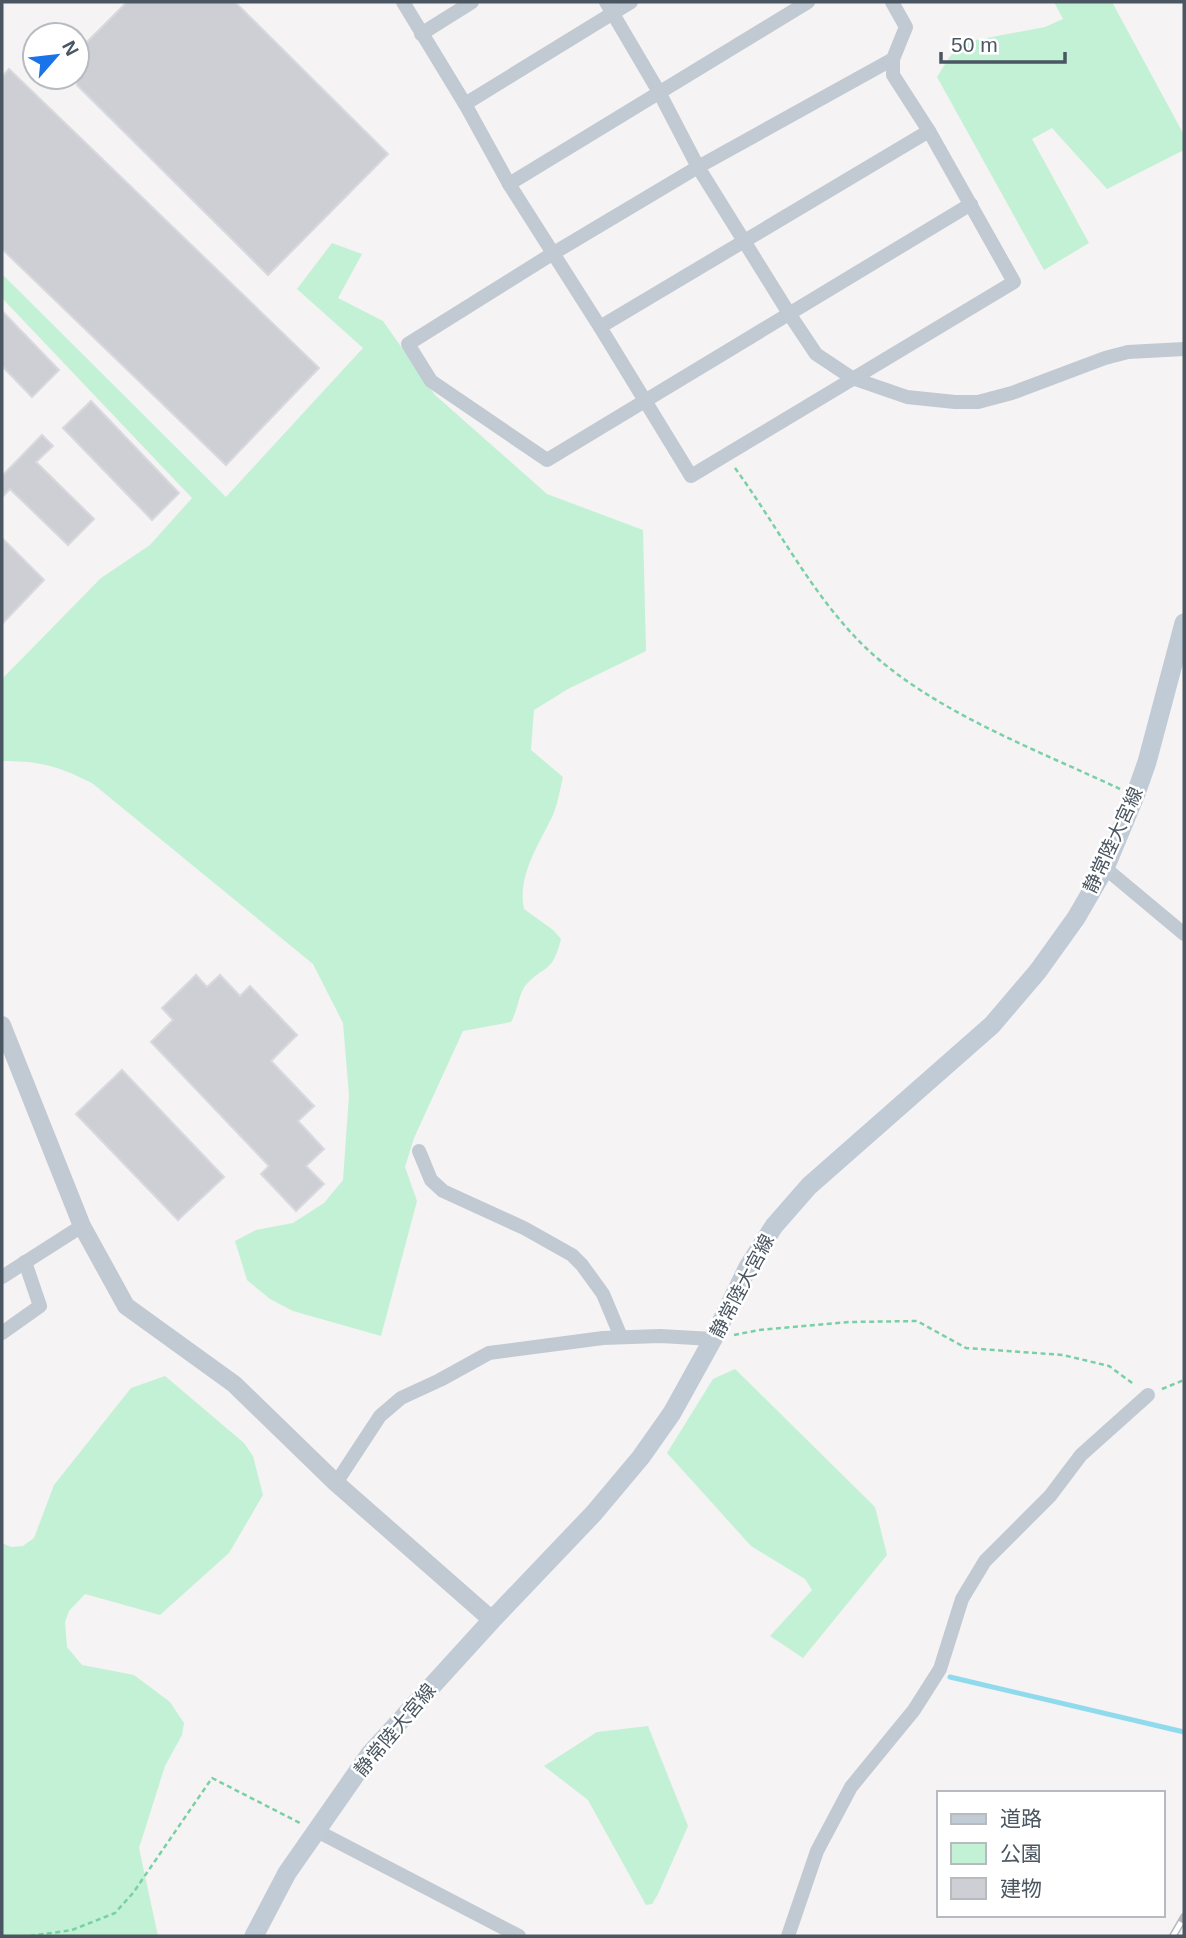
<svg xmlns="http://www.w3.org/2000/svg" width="1186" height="1938" viewBox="0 0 1186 1938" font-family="Helvetica,'Noto Sans JP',sans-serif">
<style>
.green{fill:#c3f1d5}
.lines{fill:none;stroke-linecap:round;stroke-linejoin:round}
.stream{stroke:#90daee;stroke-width:5}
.building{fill:#cdcfd5;stroke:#d7d9de;stroke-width:2}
.path{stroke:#7ad0a6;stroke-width:2.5;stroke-dasharray:5 3.5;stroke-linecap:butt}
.minor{stroke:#c1cad2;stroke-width:14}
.tertiary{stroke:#c1cad2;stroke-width:18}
.secondary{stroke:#c1cbd6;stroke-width:19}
.rail-casing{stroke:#b5b8bd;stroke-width:8}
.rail{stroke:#fff;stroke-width:5;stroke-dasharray:16;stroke-linecap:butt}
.labels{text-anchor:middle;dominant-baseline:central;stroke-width:5;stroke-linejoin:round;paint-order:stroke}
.street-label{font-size:19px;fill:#4a5661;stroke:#fff}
</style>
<rect width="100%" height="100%" fill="#f5f3f3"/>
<g class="green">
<polygon points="1054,2 1112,2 1184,135 1184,150 1107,189 1052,128 1032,139 1089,243 1044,270 937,77 950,56 971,41 1045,27 1063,19"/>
<path d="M 332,243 L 362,254 L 338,298 L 383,321 L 435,395 L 547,494 L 643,530 L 646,651 L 568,689 L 534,710 L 531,750 L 563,777 C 560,789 558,803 553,815 C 539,844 517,876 524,909 L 553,930 L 561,939 C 552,975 544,964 525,986 C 519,994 517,1012 511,1022 L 463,1031 L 414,1138 L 405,1167 L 417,1201 L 381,1336 L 293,1311 L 270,1299 L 247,1280 L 235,1241 L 256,1230 L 293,1223 L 324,1203 L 343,1180 L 349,1095 L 343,1023 L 313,964 L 92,783 C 57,766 41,761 2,761 L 2,679 L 101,578 L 150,545 L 192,498 L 2,298 L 2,274 L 226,497 L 363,348 L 297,289 Z"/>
<polygon points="735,1369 875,1507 887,1555 803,1658 770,1636 812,1590 805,1579 751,1546 667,1453 713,1379"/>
<polygon points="165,1376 244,1443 253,1456 263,1495 229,1553 160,1615 85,1594 69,1611 65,1622 67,1647 82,1665 134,1675 170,1702 184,1723 182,1735 165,1766 139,1848 158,1936 2,1936 2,1543 11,1547 23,1546 34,1538 54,1485 131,1388"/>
<polygon points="648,1726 688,1826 658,1894 652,1904 646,1905 588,1800 544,1766 597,1732"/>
</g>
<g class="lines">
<polyline class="stream" points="950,1677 1184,1732"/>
</g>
<g class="building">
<polygon points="127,2 235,2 388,154 268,275 77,85 77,52"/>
<polygon points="9,69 319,368 226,465 2,249 2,77"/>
<polygon points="2,311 59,370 32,397 2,366"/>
<polygon points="91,401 179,493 152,520 63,428"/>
<polygon points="42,435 53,446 36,462 94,519 68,545 10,489 2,497 2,476"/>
<polygon points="2,538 44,580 2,624"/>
<polygon points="196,975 207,987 220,975 240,996 250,986 297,1035 271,1061 314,1106 298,1121 324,1149 306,1166 324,1184 296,1211 261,1174 269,1166 151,1042 173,1020 162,1008"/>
<polygon points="122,1070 224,1177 178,1220 76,1114"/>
</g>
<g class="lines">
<g class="path">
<path d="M 735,468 C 778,527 813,597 866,648 C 932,711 1037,750 1120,789"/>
<polyline points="734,1335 759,1330 849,1322 917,1321 966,1348 1063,1355 1109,1366 1135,1385"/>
<polyline points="1162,1389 1184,1380"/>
<polyline points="30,1936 72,1930 115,1913 133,1893 212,1778 300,1823"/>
</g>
<g class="minor">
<polyline points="403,2 465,104 509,184 600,327 691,476 1014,282 929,131 893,75 893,59 906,27 892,2"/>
<polyline points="606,2 659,92 698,167 790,315 816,354 852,378 907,397 955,402 978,402 1012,393 1105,358 1128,352 1184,349"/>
<polyline points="421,34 472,2"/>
<polyline points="893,59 698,167 552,254 408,344 431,381 547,460 971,204"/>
<polyline points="465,104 631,2"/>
<polyline points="509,184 808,2"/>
<polyline points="600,327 929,131"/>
<polyline points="1105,868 1184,934"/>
<polyline points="419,1151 431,1180 443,1191 524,1228 572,1255 582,1265 603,1294 621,1337"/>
<polyline points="2,1277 82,1226"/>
<polyline points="2,1333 40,1306 25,1262"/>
<polyline points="336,1483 380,1416 401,1398 440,1380 489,1353 603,1338 660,1336 713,1339"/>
<polyline points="317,1831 519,1936"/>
<polyline points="788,1936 817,1851 851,1787 914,1710 940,1669 962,1599 985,1561 1050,1496 1081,1455 1148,1395"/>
</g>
<polyline class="tertiary" points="2,1025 82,1226 126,1306 234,1384 336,1483 492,1620"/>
<polyline class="secondary" points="254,1936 287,1873 370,1754 492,1620 594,1513 641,1457 672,1413 713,1339 748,1267 774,1226 809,1186 992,1025 1038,971 1076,918 1105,868 1135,796 1147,762 1184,623"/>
<g class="rail-casing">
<polyline id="rail" points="1173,1936 1184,1917"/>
</g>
<use href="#rail" class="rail"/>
</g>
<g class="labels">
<g class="street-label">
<text transform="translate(1113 840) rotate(-65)">静常陸大宮線</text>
<text transform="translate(742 1286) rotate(-62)">静常陸大宮線</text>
<text transform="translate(395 1730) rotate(-50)">静常陸大宮線</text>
</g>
</g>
<rect width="1186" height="1938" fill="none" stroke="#4a5661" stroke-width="7"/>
<rect x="937" y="1791" width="228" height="126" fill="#ffffff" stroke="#b7bbc0" stroke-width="2"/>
<rect x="951" y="1814" width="35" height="10" fill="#c1cbd6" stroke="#b7bbc0" stroke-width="2"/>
<text x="1000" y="1826" font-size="21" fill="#4a5661">道路</text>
<rect x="951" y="1843" width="35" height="21" fill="#c3f1d5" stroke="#b7bbc0" stroke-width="2"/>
<text x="1000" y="1861" font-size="21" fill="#4a5661">公園</text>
<rect x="951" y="1878" width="35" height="21" fill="#cdcfd5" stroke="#b7bbc0" stroke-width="2"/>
<text x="1000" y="1896" font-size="21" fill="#4a5661">建物</text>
<g transform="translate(56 56) rotate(62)"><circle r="33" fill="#ffffff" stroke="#b7bbc0" stroke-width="2"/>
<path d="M0-5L12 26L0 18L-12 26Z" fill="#1a73e8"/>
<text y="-10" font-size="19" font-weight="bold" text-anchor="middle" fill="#4a5661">N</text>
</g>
<path d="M941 52v10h124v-10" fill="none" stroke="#4a5661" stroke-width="3.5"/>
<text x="951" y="52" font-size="21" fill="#4a5661" stroke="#ffffff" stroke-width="5" paint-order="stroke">50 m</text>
</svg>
